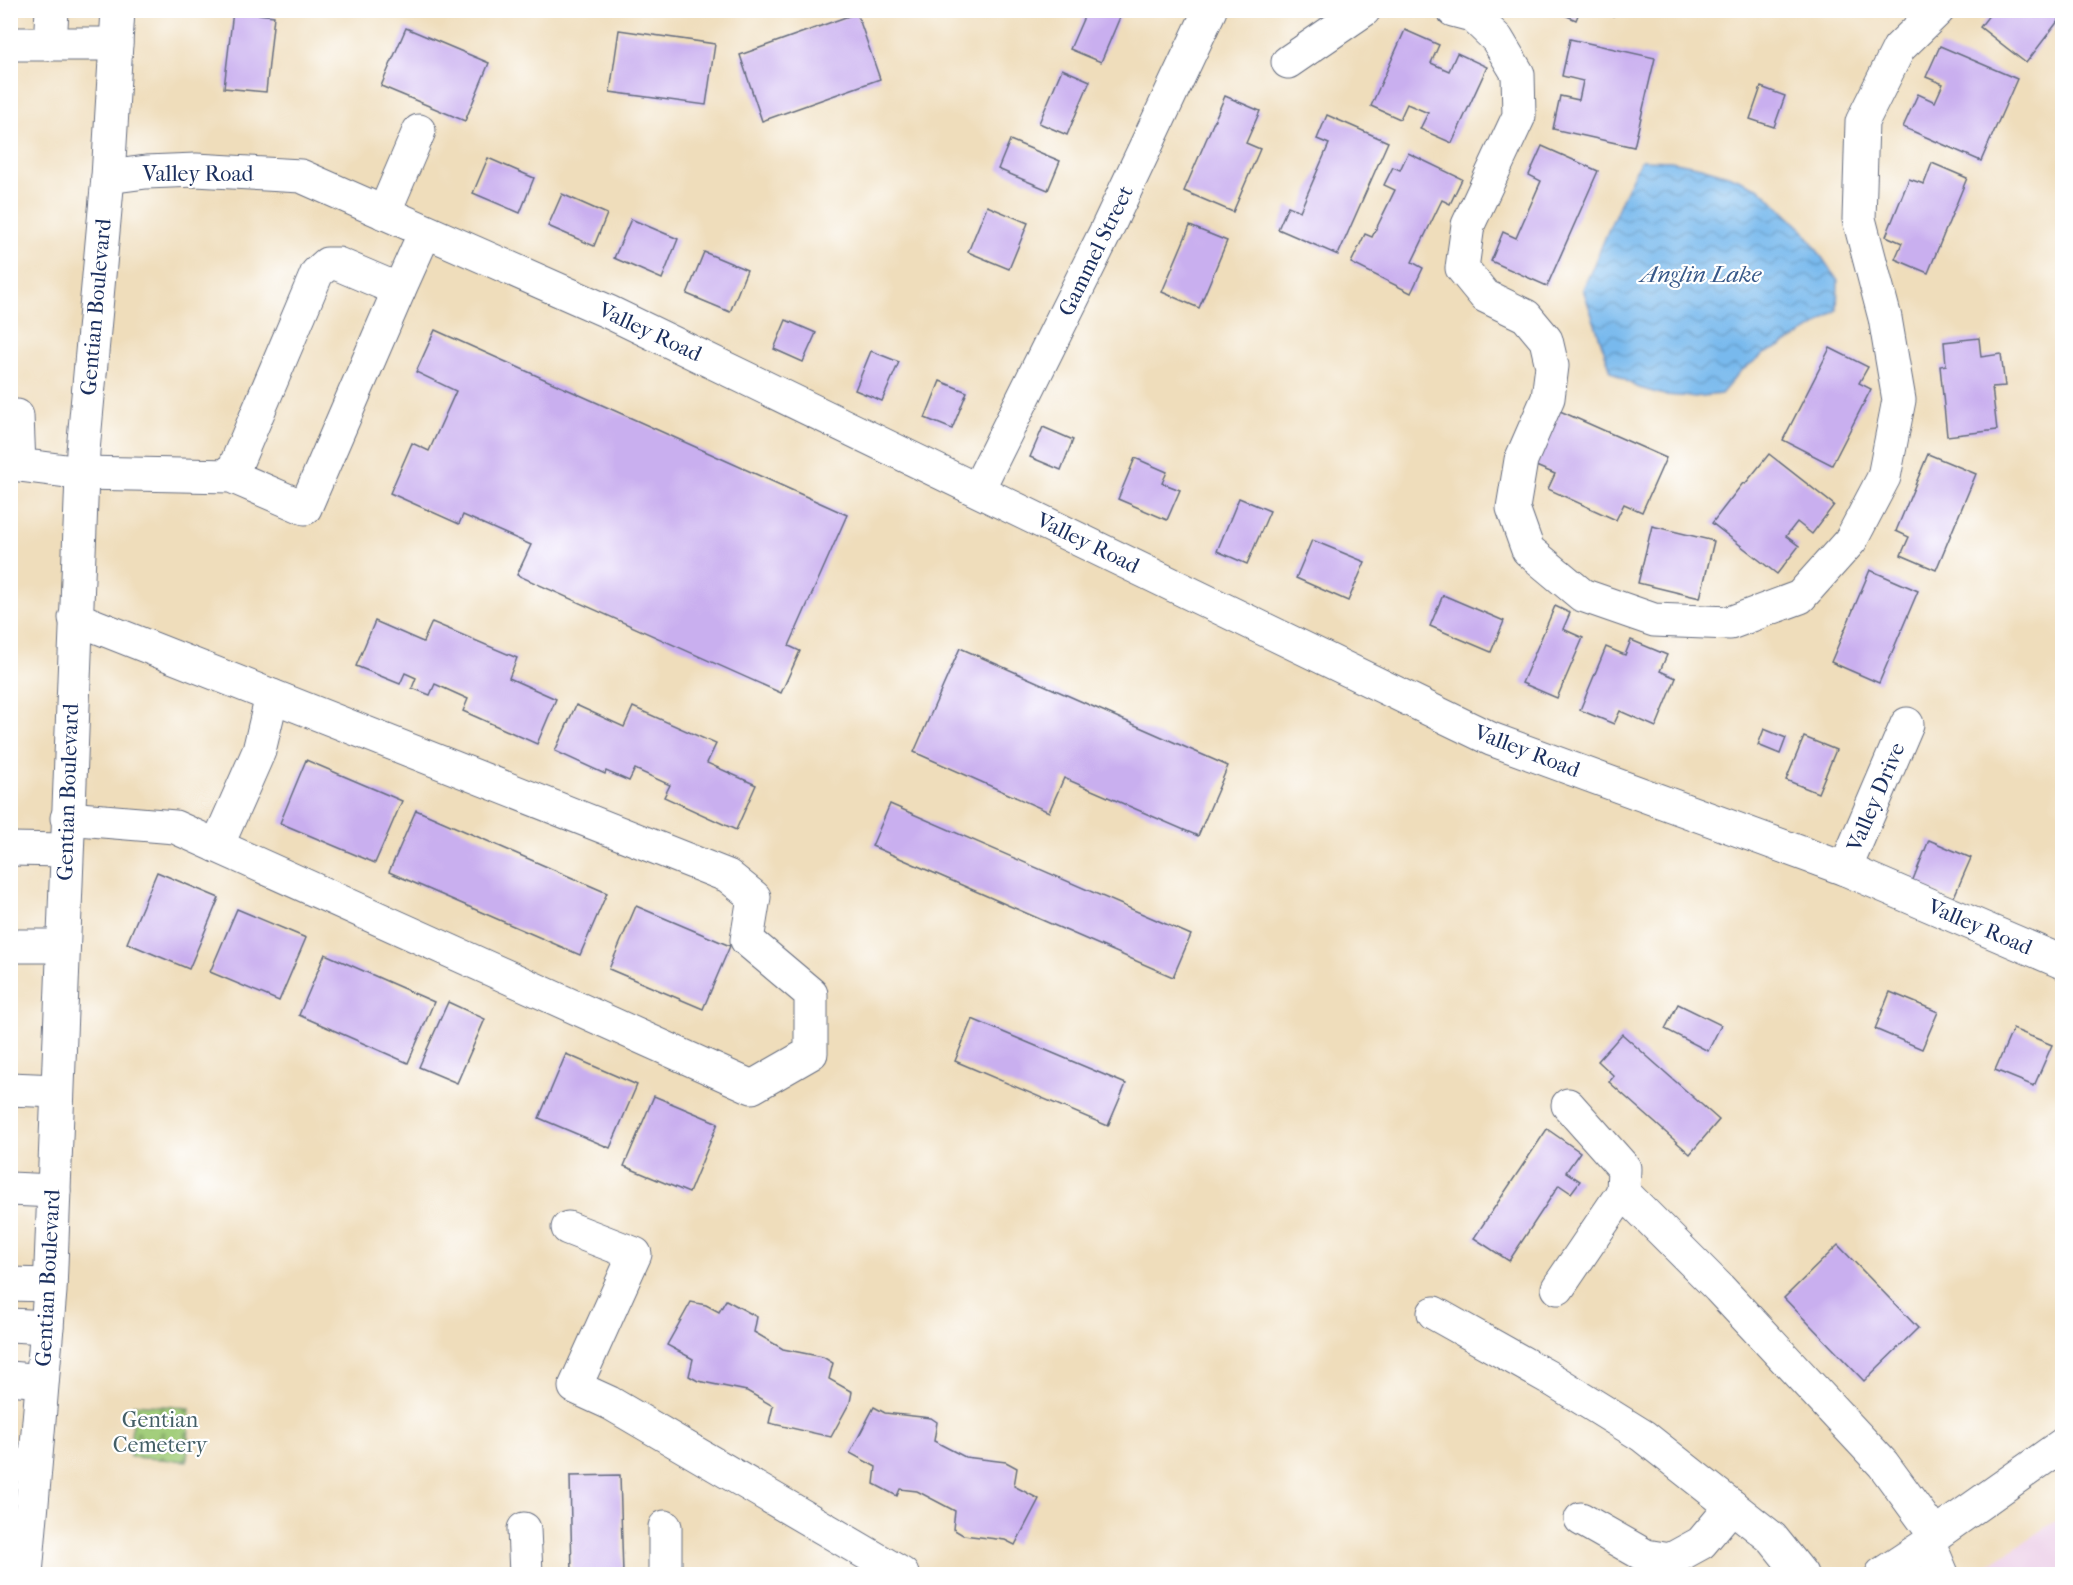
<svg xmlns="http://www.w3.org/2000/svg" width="2073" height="1585" viewBox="0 0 2073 1585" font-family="'IM FELL French Canon',serif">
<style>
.built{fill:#edd1e9}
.cemetery{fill:url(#cemetery-stones);stroke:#5f7e6c;stroke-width:1.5}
.water{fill:url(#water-waves);stroke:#4a74a6;stroke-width:1.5}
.building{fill:#c9afef}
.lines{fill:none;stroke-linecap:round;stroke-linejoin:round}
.minor-casing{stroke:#656c7f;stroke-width:35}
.major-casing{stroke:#656c7f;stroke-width:35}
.minor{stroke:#fff;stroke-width:33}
.major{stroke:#fff;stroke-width:33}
.labels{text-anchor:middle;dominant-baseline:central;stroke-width:4.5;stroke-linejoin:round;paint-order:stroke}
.street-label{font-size:22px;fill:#1b2f5e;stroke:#fff}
.park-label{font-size:22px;fill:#445f67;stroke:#fff}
.water-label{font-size:24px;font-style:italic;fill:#375889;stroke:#fff}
</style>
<defs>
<pattern id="cemetery-stones" width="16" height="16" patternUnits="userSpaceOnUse" patternTransform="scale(1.5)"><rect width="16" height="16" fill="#a3ce7b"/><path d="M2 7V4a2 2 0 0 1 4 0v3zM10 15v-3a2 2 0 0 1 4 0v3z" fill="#8cb16d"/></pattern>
<pattern id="water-waves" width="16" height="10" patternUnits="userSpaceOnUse" patternTransform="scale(1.5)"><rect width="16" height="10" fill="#78b9ed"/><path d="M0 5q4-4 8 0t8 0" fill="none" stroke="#6297c3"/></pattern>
</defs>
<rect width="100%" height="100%" fill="#fff"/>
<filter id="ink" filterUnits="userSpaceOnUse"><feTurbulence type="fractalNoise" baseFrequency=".0167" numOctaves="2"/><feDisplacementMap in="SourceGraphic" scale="12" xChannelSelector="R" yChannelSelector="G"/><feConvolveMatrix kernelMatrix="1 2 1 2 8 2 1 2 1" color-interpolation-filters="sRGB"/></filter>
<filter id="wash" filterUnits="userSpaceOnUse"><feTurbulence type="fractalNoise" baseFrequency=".008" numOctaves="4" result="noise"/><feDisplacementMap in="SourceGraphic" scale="24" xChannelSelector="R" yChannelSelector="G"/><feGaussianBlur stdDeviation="1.35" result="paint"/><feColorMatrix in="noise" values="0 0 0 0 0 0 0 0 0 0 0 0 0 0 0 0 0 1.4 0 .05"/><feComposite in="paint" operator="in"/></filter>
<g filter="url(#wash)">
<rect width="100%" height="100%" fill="#efddbb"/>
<polygon class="built" points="2062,1517 2062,1574 1975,1574"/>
<polygon class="cemetery" points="133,1404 190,1408 187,1461 130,1457"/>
<path class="water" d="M 1641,160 L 1671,161 L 1701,167 L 1731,176 L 1759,188 L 1804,231 L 1838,281 L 1837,310 L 1814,327 L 1789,342 L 1764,354 L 1740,372 L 1721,394 L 1693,397 L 1664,395 L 1636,387 L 1611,371 L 1583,289 C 1603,246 1618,202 1641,160 Z"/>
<g id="blocks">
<g class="building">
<polygon points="918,10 941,10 938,19"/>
<polygon points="1087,10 1123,10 1101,62 1070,49"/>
<polygon points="1305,10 1323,10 1320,17"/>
<polygon points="1553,10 1580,10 1576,20"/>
<polygon points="1601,10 1615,10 1613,16"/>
<polygon points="1993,10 2062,10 2062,16 2026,63 1980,27"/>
<polygon points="233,11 274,16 266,92 224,88"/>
<polygon points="857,13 880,79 762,121 740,55"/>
<polygon points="406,28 489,63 465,121 381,86"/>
<polygon points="619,30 715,44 706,105 610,92"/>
<polygon points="1405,30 1439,45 1431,63 1449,71 1457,53 1487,67 1452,143 1420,129 1428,113 1407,104 1400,119 1371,106"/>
<polygon points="1570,39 1655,58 1634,147 1553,129 1560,96 1579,100 1583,81 1562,76"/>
<polygon points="1940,46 2017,79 1981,161 1903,127 1918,94 1935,102 1943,84 1926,77"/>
<polygon points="1062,69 1090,81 1067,135 1039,123"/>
<polygon points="10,86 14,87 12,101 10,101"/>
<polygon points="1761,87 1785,96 1774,127 1750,119"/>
<polygon points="1225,96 1260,111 1246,143 1260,149 1233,212 1184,191"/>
<polygon points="1327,115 1388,142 1338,255 1278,229 1288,206 1300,211 1329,144 1317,139"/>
<polygon points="1010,140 1060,161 1048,190 998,169"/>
<polygon points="1542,146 1598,171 1547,286 1491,261 1503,232 1516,238 1541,181 1529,175"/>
<polygon points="1408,153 1462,179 1450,204 1442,200 1412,262 1423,268 1411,293 1351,263 1365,234 1372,237 1395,190 1384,185 1393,167 1400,170"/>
<polygon points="488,158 534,178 520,213 473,193"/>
<polygon points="1932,163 1967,178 1928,273 1895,259 1902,243 1886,236 1909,179 1924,184"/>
<polygon points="562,194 607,214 594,246 548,226"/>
<polygon points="987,206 1028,223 1009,269 968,252"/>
<polygon points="631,219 678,239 662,279 614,258"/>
<polygon points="1190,226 1227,241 1199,308 1162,292"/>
<polygon points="704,252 747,270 730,312 687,294"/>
<polygon points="786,320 816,333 803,362 774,349"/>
<polygon points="435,330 847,515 789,646 800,651 781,693 517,575 531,545 463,515 459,524 390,493 412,443 429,451 456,391 416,372"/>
<polygon points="1979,338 1981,357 2001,354 2005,386 1992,387 1997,430 1947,436 1940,366 1946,365 1944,342"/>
<polygon points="1830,348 1868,367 1859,383 1871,389 1832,465 1783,440"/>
<polygon points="871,351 899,362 882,401 855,390"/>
<polygon points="940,381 967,392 952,429 925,418"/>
<polygon points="1560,411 1666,458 1642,512 1624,504 1616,520 1548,489 1555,474 1536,466"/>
<polygon points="1043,427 1073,440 1061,470 1030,457"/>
<polygon points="1769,454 1834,505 1812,534 1797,522 1786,536 1799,546 1777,574 1712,523 1743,483 1745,484"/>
<polygon points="1928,454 1976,474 1936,570 1901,555 1909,537 1896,531"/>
<polygon points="1135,458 1167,472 1162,483 1180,490 1167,520 1118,499"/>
<polygon points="1239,498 1270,511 1247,564 1217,551"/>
<polygon points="1652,526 1714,541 1700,598 1638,583"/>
<polygon points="1312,540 1365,562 1348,601 1296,578"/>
<polygon points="1870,570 1918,591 1879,683 1831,662"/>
<polygon points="1443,595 1504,621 1491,652 1430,626"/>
<polygon points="1555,606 1570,613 1563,629 1583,638 1557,698 1522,683"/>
<polygon points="375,621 423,642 432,622 517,658 509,678 556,699 537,744 463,711 468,699 435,684 430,695 412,688 416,678 405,673 400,684 356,666"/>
<polygon points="1631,640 1667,655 1660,671 1676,678 1656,727 1620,711 1614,724 1580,710 1606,647 1625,655"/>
<polygon points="960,648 1228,766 1198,836 1064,778 1049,812 914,752"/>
<polygon points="576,705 624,727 633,707 716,744 707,763 756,785 736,830 664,797 670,785 635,769 629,781 606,771 605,774 555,751"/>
<polygon points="1764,729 1786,738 1780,754 1758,745"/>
<polygon points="1804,737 1836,750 1818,793 1786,780"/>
<polygon points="306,760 402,801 375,863 280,823"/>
<polygon points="890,804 1191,935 1173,977 872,846"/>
<polygon points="416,810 607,893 580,955 389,872"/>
<polygon points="1929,840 1971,858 1953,899 1912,882"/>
<polygon points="157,872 219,898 189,969 127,943"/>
<polygon points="636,906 730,946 703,1009 609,969"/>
<polygon points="237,909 306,938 279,1001 210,972"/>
<polygon points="325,954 434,1002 408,1063 299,1015"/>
<polygon points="1890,992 1938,1012 1922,1049 1875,1029"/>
<polygon points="448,1002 485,1019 457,1083 419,1067"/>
<polygon points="1678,1004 1721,1025 1708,1051 1665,1029"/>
<polygon points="972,1019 1126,1084 1108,1126 955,1061"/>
<polygon points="2013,1029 2052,1045 2034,1086 1995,1070"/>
<polygon points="1622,1034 1719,1120 1690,1154 1609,1082 1614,1076 1598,1061"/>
<polygon points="566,1054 637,1085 610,1148 539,1118"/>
<polygon points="654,1096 718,1123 689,1193 624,1166"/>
<polygon points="1547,1129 1580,1152 1566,1172 1580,1181 1571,1193 1559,1185 1509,1261 1474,1238"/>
<polygon points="1838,1245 1918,1328 1864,1381 1784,1298"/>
<polygon points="726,1300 757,1317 754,1332 783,1349 823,1357 833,1363 829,1379 852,1392 850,1402 831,1437 769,1423 773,1406 747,1391 698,1381 689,1376 693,1359 667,1345 691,1302 706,1305 719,1312"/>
<polygon points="874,1407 885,1413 931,1418 937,1422 934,1441 965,1457 1006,1462 1017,1468 1014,1486 1039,1499 1015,1545 1005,1540 963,1535 953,1529 955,1511 917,1491 900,1489 897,1496 874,1484 876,1467 850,1453"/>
<polygon points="620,1475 623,1574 572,1574 570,1476"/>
</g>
</g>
</g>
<g filter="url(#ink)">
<use href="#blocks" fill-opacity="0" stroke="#656c7f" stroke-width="1.5"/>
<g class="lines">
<g class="minor-casing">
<g id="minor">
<polyline points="1453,10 1472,15 1497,39 1518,74 1519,116 1468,225 1462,268 1485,296 1526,316 1546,340 1552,366 1548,398 1521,460 1513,508 1528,550 1582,595 1654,620 1730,623 1800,597 1851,540 1884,477 1899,400 1885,318 1859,219 1862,122 1899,48 1938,10"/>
<polyline points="10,44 116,44"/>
<polyline points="50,44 52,10"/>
<polyline points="1288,62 1364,10"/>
<polyline points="108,177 146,172 196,170 301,176 609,312 1491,739 1845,869 2062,962"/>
<polyline points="384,213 419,131"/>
<polyline points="399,290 425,232"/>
<polyline points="17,416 19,465 82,473 231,476 317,273 327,264 338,264 399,290 305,508 231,476"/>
<polyline points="978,489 1105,233 1210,10"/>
<polyline points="67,818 175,827 752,1087 811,1053 811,994 747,940 754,897 728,876 75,618"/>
<polyline points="217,846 259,751 272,696"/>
<polyline points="10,849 66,850"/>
<polyline points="1845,869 1907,724"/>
<polyline points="10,946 62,946"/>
<polyline points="10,1089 57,1091"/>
<polyline points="1568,1105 1624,1168 1623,1192"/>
<polyline points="10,1189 54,1191"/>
<polyline points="568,1228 635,1254 575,1387 610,1403 902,1574"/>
<polyline points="10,1284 50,1285"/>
<polyline points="1558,1288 1623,1192 1719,1288 1883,1464 1935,1535"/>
<polyline points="1434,1313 1548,1377 1643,1436 1772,1538 1801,1574"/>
<polyline points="10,1325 47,1327"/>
<polyline points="10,1378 42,1381"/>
<polyline points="1581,1519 1646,1556 1670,1560 1701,1543 1732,1506"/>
<polyline points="665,1527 665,1574"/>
<polyline points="524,1529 526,1574"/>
<polyline points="1929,1543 1942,1574"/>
</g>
</g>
<g class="major-casing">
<g id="major">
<polyline points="26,1574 50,1291 83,451 108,177 118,10"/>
<polyline points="1882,1574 1929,1543 1935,1535 2062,1445"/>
</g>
</g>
<use href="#minor" class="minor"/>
<use href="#major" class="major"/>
</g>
</g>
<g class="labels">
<g class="street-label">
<text x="198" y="174">Valley Road</text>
<text transform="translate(1096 251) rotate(-64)">Gammel Street</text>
<text transform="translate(96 307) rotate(-85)">Gentian Boulevard</text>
<text transform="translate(650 332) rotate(25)">Valley Road</text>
<text transform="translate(1088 543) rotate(26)">Valley Road</text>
<text transform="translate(1527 751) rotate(21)">Valley Road</text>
<text transform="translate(68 792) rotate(-88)">Gentian Boulevard</text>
<text transform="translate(1876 797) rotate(-67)">Valley Drive</text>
<text transform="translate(1980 927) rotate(23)">Valley Road</text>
<text transform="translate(48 1278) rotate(-87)">Gentian Boulevard</text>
</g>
<g class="park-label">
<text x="160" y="1420">Gentian<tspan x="160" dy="25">Cemetery</tspan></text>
</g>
<g class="water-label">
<text x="1701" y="274">Anglin Lake</text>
</g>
</g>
<rect width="2073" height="1585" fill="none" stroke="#fff" stroke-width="36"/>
</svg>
